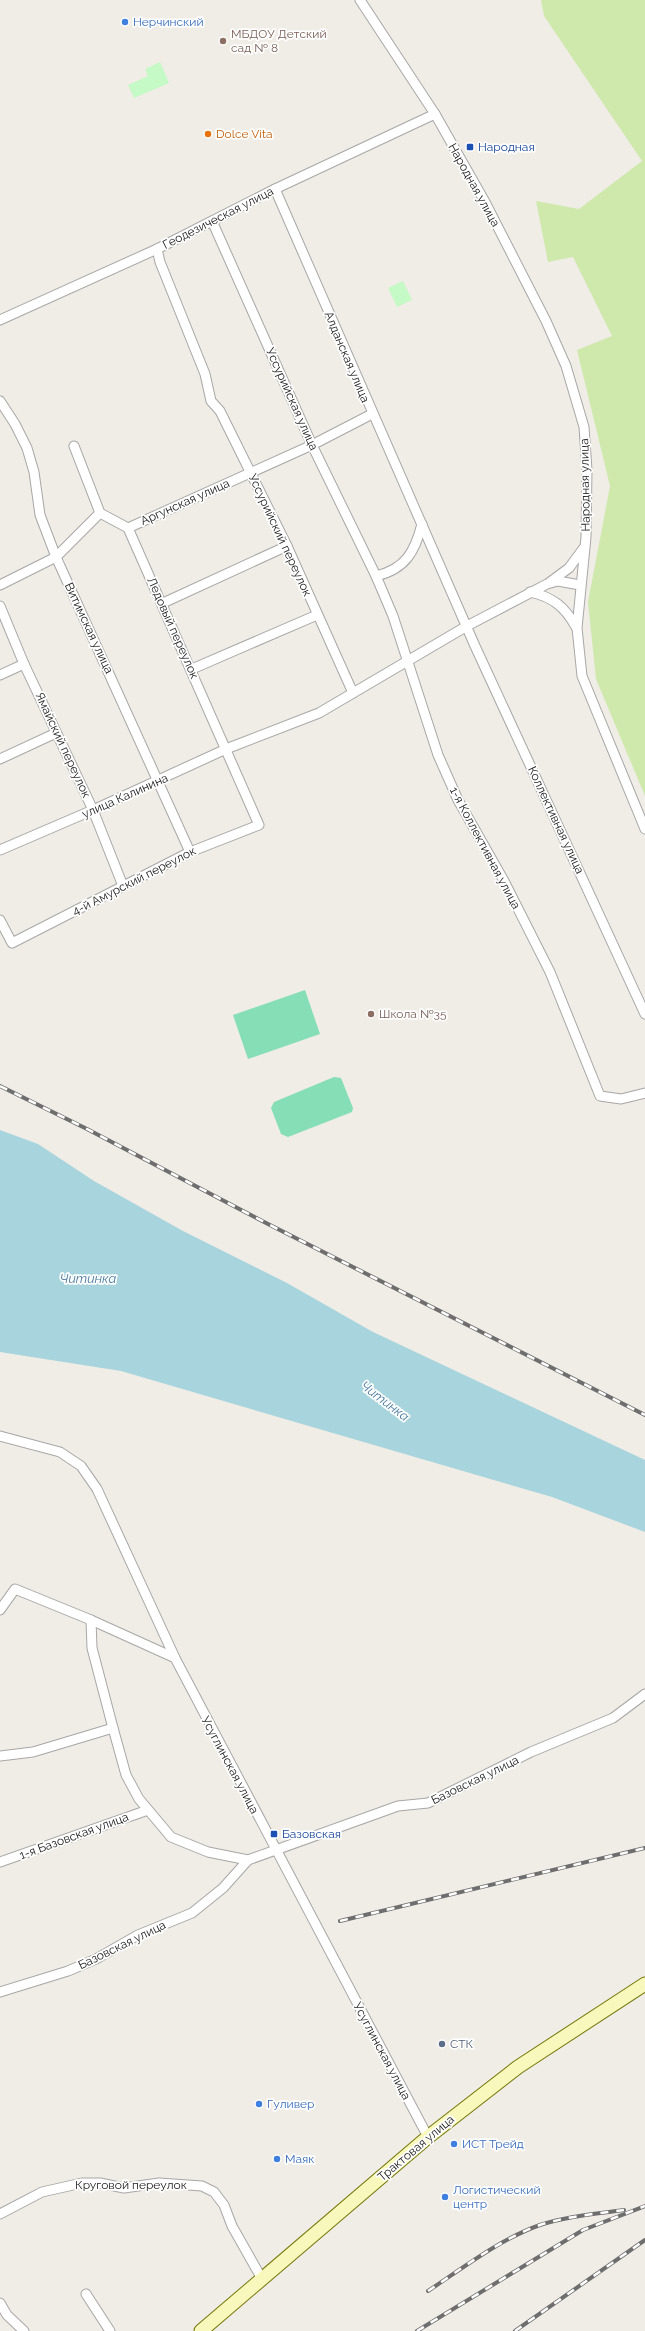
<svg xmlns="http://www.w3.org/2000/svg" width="645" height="2331" viewBox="0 0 645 2331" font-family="Raleway,sans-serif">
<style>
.grass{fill:#cfe9ad}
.park{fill:#c5f9c5}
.pitch{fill:#86deb6}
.water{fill:#a8d5dd}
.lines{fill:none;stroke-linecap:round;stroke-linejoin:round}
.street-casing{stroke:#a7a7a7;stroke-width:11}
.secondary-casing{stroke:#737706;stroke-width:15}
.street{stroke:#fff;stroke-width:9}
.secondary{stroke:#f9f8bc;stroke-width:13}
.rail-casing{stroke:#6e6e6e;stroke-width:4}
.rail{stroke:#fff;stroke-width:2.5;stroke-dasharray:8;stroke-linecap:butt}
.shop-dot{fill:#3f7fe0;stroke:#fff;stroke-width:1.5}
.education-dot{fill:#8d6e63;stroke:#fff;stroke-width:1.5}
.food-dot{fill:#e8710a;stroke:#fff;stroke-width:1.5}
.transit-dot{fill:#1a4fb4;stroke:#fff;stroke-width:1.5}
.service-dot{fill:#5c6f8a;stroke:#fff;stroke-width:1.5}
.labels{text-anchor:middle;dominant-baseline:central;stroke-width:3.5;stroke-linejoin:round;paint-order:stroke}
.shop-label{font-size:12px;fill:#366cbe;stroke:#fff;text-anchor:start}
.education-label{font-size:12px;fill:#785e54;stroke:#fff;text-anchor:start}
.food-label{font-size:12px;fill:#c56008;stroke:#fff;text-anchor:start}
.transit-label{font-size:12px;fill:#164399;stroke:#fff;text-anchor:start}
.street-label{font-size:12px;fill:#202020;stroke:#fff}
.service-label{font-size:12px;fill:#4e5e75;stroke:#fff;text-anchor:start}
.water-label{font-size:13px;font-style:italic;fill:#47799f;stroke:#fff}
</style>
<rect width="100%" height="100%" fill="#f0ece6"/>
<polygon class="grass" points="541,0 645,0 645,796 596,679 588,602 610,486 577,350 612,336 573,257 548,262 536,201 579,209 642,161 544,16"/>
<g class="park">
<polygon points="160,62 169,83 134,98 128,85 148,76 145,69"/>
<polygon points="403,281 412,300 397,307 388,288"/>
</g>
<g class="pitch">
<polygon points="305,990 320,1034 248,1059 233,1015"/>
<polygon points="334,1077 341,1078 353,1108 352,1112 288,1137 281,1134 271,1108 274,1102"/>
</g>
<polygon class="water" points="0,1130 38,1144 94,1181 183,1231 287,1283 373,1332 645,1460 645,1532 552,1497 121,1371 0,1352"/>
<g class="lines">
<g class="street-casing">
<g id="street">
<polyline points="360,0 435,114 485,202 546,321 566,366 584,427 587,470 586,537 577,628 582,676 645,829"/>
<polyline points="275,189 475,646 645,1014"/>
<polyline points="212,221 312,445 376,576 393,616 438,755 458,800 504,881 550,972 600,1096 621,1099 645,1093"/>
<polyline points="157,249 160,262 205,374 211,401 220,411 287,546 353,693"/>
<polyline points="0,320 157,249 275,189 435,114"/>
<polyline points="0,401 15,424 27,448 34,472 40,515 56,557 190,852"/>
<polyline points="128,528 312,445 372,414"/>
<path d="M 376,576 C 406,569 415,551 422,524"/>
<polyline points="550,582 569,568 583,549"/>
<polyline points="0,585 56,557 100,513"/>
<path d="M 530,592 C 553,597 565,607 576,627"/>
<polyline points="163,603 287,546"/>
<polyline points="0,606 24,664 93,810 123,886"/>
<polyline points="192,669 317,615"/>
<polyline points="0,675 24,664"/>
<polyline points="0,759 56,733"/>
<polyline points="0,850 93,810 226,749 319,713 467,626 547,584 558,581 580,585"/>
<polyline points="0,920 12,943 190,852 259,825 128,528 100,513 74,446"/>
<polyline points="0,1436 60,1452 81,1466 97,1489 175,1658 428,2137"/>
<polyline points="0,1610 15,1589 91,1620 175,1658"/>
<polyline points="91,1620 92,1648 113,1728 126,1775 139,1799 171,1837 208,1852 248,1860"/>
<polyline points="0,1756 33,1752 113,1728"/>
<polyline points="0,1862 148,1810"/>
<polyline points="0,1992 68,1971 96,1959 138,1935 192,1913 223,1888 248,1860 398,1806 428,1803 531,1752 613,1718 645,1694"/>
<polyline points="0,2214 42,2192 82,2183 100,2183 124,2188 159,2183 202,2186 214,2192 224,2205 232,2226 262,2279"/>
<polyline points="86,2294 110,2331"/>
<polyline points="0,2303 7,2315 24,2331"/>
</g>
</g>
<g class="secondary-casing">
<polyline id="secondary" points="201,2331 428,2137 518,2067 645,1984"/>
</g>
<use href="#street" class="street"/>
<use href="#secondary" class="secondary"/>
<g class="rail-casing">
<g id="rail">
<polyline points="0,1086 87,1129 268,1224 645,1415"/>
<polyline points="340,1921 645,1848"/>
<path d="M 428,2291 C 463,2268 500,2239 540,2225 C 567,2216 596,2214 624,2210"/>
<polyline points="417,2331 583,2230 645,2206"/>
<polyline points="515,2331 645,2240"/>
</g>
</g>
<use href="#rail" class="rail"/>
</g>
<g class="shop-dot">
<circle cx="125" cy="22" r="4"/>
<circle cx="259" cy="2104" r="4"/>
<circle cx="454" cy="2144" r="4"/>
<circle cx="277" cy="2159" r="4"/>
<circle cx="445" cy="2197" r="4"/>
</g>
<g class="education-dot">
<circle cx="223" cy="41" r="4"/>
<circle cx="371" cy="1014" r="4"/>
</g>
<circle class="food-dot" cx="208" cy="134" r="4"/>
<g class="transit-dot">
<rect x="466" y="143" width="8" height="8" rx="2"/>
<rect x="270" y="1830" width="8" height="8" rx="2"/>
</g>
<circle class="service-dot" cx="442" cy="2044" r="4"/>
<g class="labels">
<g class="shop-label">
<text x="133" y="22">Нерчинский</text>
<text x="267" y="2104">Гуливер</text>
<text x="462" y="2144">ИСТ Трейд</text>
<text x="285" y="2159">Маяк</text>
<text x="453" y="2190">Логистический<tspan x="453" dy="14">центр</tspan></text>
</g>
<g class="education-label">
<text x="231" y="34">МБДОУ Детский<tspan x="231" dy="14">сад № 8</tspan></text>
<text x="379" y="1014">Школа №35</text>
</g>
<g class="food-label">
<text x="216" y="134">Dolce Vita</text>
</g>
<g class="transit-label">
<text x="478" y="147">Народная</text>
<text x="282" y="1834">Базовская</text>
</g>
<g class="street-label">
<text transform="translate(474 185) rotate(61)">Народная улица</text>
<text transform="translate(218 218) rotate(-27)">Геодезическая улица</text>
<text transform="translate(347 357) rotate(67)">Алданская улица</text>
<text transform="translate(292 399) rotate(66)">Уссурийская улица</text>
<text transform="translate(585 485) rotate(-91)">Народная улица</text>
<text transform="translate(185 502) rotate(-24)">Аргунская улица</text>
<text transform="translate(280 535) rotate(65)">Уссурийский переулок</text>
<text transform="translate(89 628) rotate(65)">Витимская улица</text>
<text transform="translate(173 628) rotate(66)">Ледовый переулок</text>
<text transform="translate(63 745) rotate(65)">Ямайский переулок</text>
<text transform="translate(125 796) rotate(-24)">улица Калинина</text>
<text transform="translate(556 820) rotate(65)">Коллективная улица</text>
<text transform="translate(485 848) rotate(62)">1-я Коллективная улица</text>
<text transform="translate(134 881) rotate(-27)">4-й Амурский переулок</text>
<text transform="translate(230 1765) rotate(62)">Усуглинская улица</text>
<text transform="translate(475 1780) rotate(-26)">Базовская улица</text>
<text transform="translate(74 1836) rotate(-20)">1-я Базовская улица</text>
<text transform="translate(122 1945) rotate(-26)">Базовская улица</text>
<text transform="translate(382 2051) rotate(62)">Усуглинская улица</text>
<text transform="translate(416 2148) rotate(-40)">Трактовая улица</text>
<text x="131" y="2185">Круговой переулок</text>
</g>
<g class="service-label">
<text x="450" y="2044">СТК</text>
</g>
<g class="water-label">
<text x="88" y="1278">Читинка</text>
<text transform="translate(385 1401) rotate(37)">Читинка</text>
</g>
</g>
</svg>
